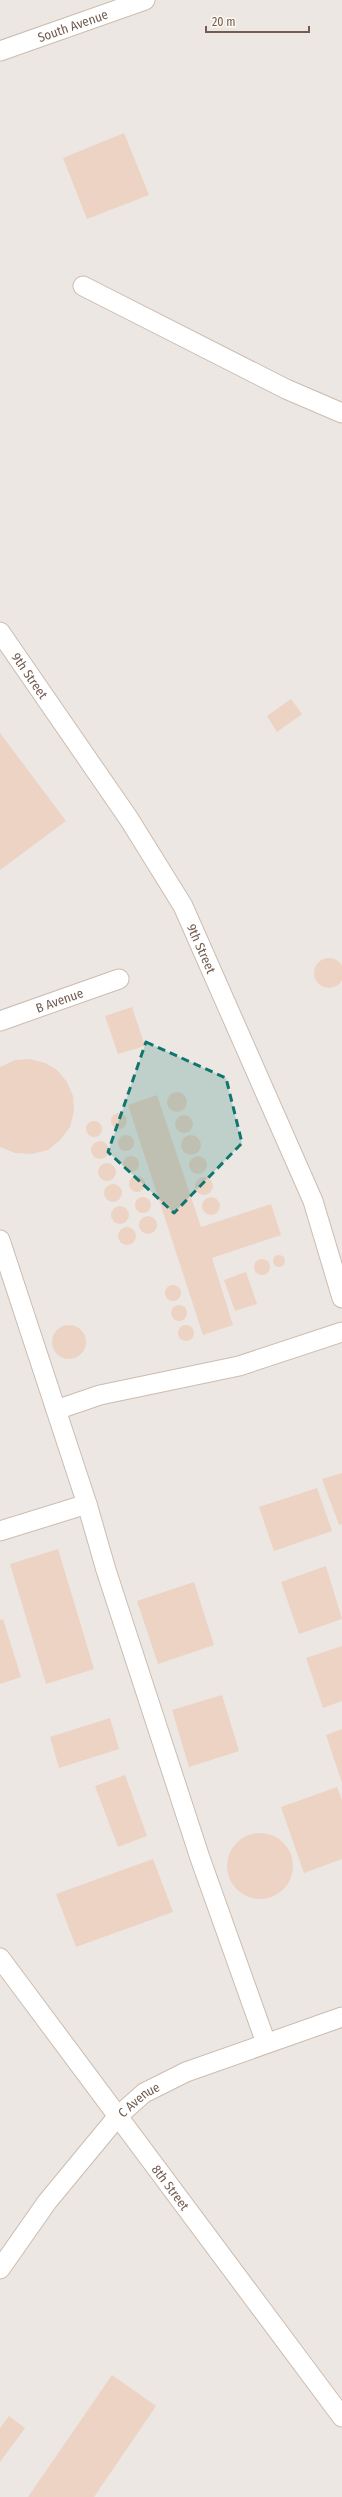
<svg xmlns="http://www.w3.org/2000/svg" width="342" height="2497" viewBox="0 0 342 2497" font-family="'Fira Sans Condensed',sans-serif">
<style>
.industrial{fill:#ece7e2}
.building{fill:#edd3c4}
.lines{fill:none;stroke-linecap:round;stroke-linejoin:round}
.lane-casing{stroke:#ccbcb1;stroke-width:21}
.lane{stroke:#fff;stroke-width:19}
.marked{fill:#0f766e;fill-opacity:0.2;stroke:#0f766e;stroke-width:3;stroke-dasharray:8 5;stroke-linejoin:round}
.labels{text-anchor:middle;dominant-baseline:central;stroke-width:3;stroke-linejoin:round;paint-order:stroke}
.street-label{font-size:13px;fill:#735b50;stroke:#fdf8f0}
</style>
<rect width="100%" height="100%" fill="#fbf4ea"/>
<rect class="industrial" x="0" y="0" width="342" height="2497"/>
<g class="building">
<polygon points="124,133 149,195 87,219 63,158"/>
<polygon points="291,699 302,714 277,732 267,716"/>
<polygon points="0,733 66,821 0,870"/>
<circle cx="329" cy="973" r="15"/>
<polygon points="132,1007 145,1046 118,1054 105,1016"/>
<polygon points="30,1059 45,1063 57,1070 67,1082 73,1096 74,1111 70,1127 60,1140 48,1150 32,1154 15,1153 0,1147 0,1067 15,1060"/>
<circle cx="177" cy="1102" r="10"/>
<polygon points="157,1095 201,1227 271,1204 281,1235 212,1258 233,1325 203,1335 128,1105"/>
<circle cx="119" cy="1121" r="8"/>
<circle cx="184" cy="1124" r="9"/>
<circle cx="94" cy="1129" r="8"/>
<circle cx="126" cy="1143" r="8"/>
<circle cx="191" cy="1145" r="10"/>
<circle cx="100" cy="1150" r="9"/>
<circle cx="198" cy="1165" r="9"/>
<circle cx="131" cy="1164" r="8"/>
<circle cx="107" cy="1172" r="9"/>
<circle cx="137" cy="1184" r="8"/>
<circle cx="204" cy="1186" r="9"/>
<circle cx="113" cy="1193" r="9"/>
<circle cx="143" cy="1205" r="8"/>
<circle cx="211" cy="1206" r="9"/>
<circle cx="120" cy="1215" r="9"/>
<circle cx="148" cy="1225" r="9"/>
<circle cx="127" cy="1236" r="9"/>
<circle cx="279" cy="1261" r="6"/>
<circle cx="262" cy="1267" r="8"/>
<polygon points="246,1272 257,1304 235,1311 224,1280"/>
<circle cx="173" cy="1293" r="8"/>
<circle cx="179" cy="1313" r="8"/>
<circle cx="186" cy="1333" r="8"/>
<circle cx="69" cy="1342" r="17"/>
<polygon points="342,1473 342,1524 339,1525 322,1479"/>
<polygon points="317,1488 332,1531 274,1551 259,1507"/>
<polygon points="58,1549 94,1669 46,1684 10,1564"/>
<polygon points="326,1566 342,1619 299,1634 281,1582"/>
<polygon points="194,1582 214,1645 158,1664 137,1601"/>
<polygon points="3,1619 21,1677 0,1684 0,1620"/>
<polygon points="342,1646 342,1701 323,1708 306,1658"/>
<polygon points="222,1695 239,1751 189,1767 172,1710"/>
<polygon points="110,1718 119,1749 59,1768 50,1737"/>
<polygon points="342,1729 342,1783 326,1735"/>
<polygon points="125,1775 147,1836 118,1847 95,1786"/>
<polygon points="337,1787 342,1800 342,1859 304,1873 281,1807"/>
<circle cx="260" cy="1866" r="33"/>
<polygon points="153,1859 173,1912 76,1947 56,1894"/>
<polygon points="112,2375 156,2406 94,2497 28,2497"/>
<polygon points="9,2416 25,2428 0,2462 0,2428"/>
</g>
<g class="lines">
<g class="lane-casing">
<g id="lane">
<path id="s1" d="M 0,51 L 145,0"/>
<polyline points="83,286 286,389 342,413"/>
<path id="s2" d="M 0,632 L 129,819 L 183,906 L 313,1201 L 342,1298"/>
<path id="s3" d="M 0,1021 L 119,979"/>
<polyline points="0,1240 87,1504 106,1570 200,1858 266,2043"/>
<polyline points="56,1410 100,1395 239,1366 342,1332"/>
<polyline points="0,1531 87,1504"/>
<path id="s4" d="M 0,1958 L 342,2417"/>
<path id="s5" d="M 0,2269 L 47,2202 L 118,2116 L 144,2093 L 186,2072 L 342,2017"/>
</g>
</g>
<use href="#lane" class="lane"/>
</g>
<path class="marked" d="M 146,1042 L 226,1078 L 242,1143 L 174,1213 L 108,1152 Z"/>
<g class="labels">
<g class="street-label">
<text stroke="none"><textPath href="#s1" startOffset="77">South Avenue</textPath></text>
<text stroke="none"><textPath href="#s2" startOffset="53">9th Street</textPath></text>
<text stroke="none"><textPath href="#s2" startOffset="376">9th Street</textPath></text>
<text stroke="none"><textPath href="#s3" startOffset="63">B Avenue</textPath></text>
<text stroke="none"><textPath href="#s5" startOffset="220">C Avenue</textPath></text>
<text stroke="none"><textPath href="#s4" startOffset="286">8th Street</textPath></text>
</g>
</g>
<path d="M206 26v6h103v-6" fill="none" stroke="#735b50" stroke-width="2"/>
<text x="212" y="26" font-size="12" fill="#735b50" stroke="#fdf8f0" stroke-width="3" paint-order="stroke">20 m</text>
</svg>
